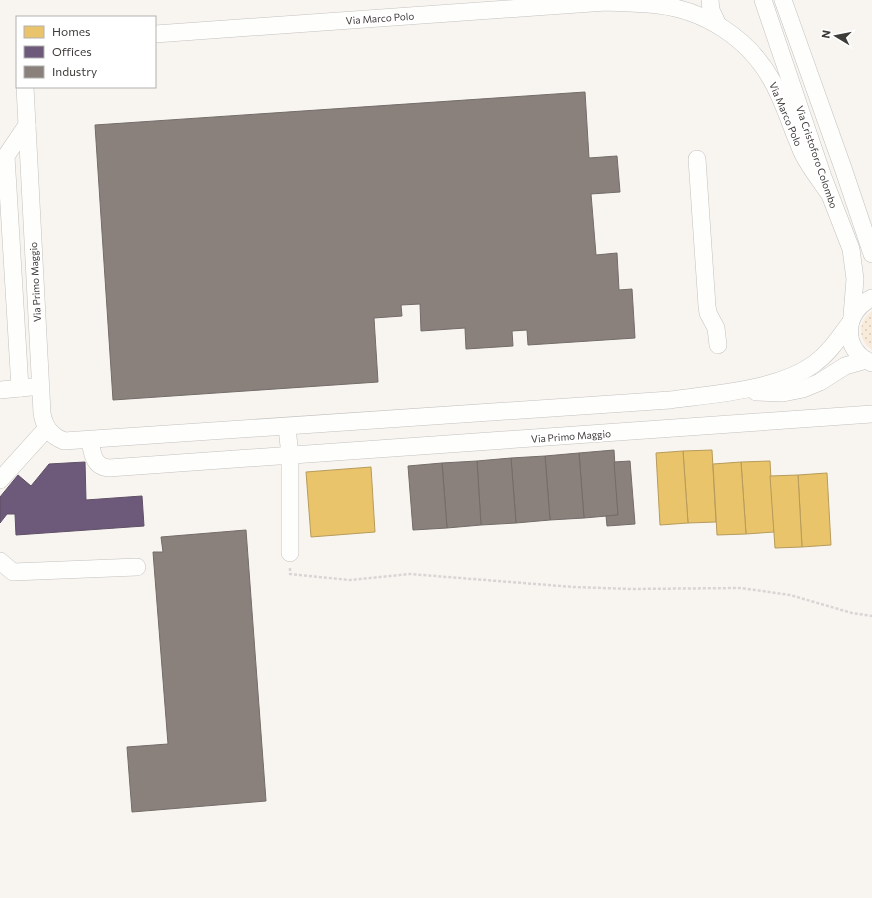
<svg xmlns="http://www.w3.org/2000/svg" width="872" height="898" viewBox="0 0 872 898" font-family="Commissioner,sans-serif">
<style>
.grass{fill:url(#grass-dots)}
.homes{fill:#e9c46a;stroke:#b69b5b}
.offices{fill:#6d597a;stroke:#5f5066}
.industry{fill:#8a817c;stroke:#736c68}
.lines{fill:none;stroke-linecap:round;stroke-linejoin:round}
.minor-casing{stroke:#c3c1be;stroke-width:18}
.path{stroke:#d8d6d5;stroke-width:2.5;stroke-dasharray:3 2;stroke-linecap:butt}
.minor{stroke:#fefefd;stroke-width:17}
.labels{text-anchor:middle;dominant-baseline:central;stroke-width:4;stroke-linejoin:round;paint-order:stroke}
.street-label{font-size:10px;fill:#3e3c39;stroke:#fff}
</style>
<defs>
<pattern id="grass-dots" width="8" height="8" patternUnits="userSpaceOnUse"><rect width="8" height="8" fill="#f9ebda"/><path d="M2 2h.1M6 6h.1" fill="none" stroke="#d6cabc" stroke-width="1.8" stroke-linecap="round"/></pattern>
</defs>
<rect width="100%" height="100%" fill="#f8f5f1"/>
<path class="grass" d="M 872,311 L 872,350 C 857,340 858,321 872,311 Z"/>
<g class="homes">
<polygon points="712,450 716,522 688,523 683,451"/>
<polygon points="683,451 688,523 660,525 656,453"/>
<polygon points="770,461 774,532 746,534 741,462"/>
<polygon points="741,462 746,534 717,535 713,464"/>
<polygon points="371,467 375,532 311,537 306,472"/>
<polygon points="827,473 831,545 802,547 798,475"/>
<polygon points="798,475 802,547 775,548 770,476"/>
</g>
<polygon class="offices" points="85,462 86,500 142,496 144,526 16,535 15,514 7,514 0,523 0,497 18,475 31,486 49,464"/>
<g class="industry">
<polygon points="585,92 589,158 617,156 620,192 591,194 596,255 617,253 619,290 632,289 635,338 528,345 527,330 512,331 513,346 466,349 465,328 421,331 420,304 401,305 402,316 374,318 378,382 113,400 95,125"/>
<polygon points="614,450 618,515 584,518 579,453"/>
<polygon points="579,453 584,518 550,520 545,456"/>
<polygon points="545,456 550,520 516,523 511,458"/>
<polygon points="511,458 516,523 481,525 477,461"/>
<polygon points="477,461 481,525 447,528 442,463"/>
<polygon points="630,461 635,524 607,526 606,516 618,515 614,462"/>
<polygon points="442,463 447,528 413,530 408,466"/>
<polygon points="246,530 266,801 132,812 127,747 168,744 153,552 163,552 161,537"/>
</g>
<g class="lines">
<g class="minor-casing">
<g id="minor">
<polyline points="710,0 711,10 718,25"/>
<polyline points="763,0 823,177 851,249 855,279 852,316"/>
<polyline points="783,0 843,168 872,254"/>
<path d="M 155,34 L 606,2 C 623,3 641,3 658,5 C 704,10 748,38 771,79 C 781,96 788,116 795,135 C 798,141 800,148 803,154 C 810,168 820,180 828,192"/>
<path d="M 25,87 L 42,413 C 44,427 51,436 64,441 L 670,400 C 714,394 778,390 814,364 C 829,353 839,338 850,323"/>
<polyline points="697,159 707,306 708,313 716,328 718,345"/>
<path d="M 872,298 C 843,311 841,351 872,363"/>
<polyline points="20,388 6,156 27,125"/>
<polyline points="0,390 31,387"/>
<polyline points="756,392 783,393 803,389 820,382 845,366 866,360"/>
<polyline points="287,427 290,456 290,553"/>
<path d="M 90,440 C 92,454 94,467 109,468 L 872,414"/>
<polyline points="0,480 47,428"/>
<polyline points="0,561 13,572 137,567"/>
</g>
</g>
<polyline class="path" points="290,568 290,574 350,580 410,574 573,587 631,589 741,588 790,595 852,613 872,616"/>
<use href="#minor" class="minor"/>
</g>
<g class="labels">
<g class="street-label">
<text transform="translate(380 18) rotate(-4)">Via Marco Polo</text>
<text transform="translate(786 114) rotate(67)">Via Marco Polo</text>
<text transform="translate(817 157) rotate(71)">Via Cristoforo Colombo</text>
<text transform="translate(35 282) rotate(-93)">Via Primo Maggio</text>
<text transform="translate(571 436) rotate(-4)">Via Primo Maggio</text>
</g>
</g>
<rect x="16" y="16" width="140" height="72" fill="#ffffff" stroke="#b2b1b0"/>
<rect x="24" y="26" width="20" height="12" fill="#e9c46a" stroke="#b2b1b0"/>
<text x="52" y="36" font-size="12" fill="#3e3c39">Homes</text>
<rect x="24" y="46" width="20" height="12" fill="#6d597a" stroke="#b2b1b0"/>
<text x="52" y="56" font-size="12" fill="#3e3c39">Offices</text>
<rect x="24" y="66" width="20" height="12" fill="#8a817c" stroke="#b2b1b0"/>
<text x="52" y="76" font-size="12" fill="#3e3c39">Industry</text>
<g transform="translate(836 36) rotate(280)" stroke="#ffffff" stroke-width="3" paint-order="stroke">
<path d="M0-3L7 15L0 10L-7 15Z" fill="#3e3c39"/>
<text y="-6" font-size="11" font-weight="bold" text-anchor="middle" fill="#3e3c39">N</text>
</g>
</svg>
